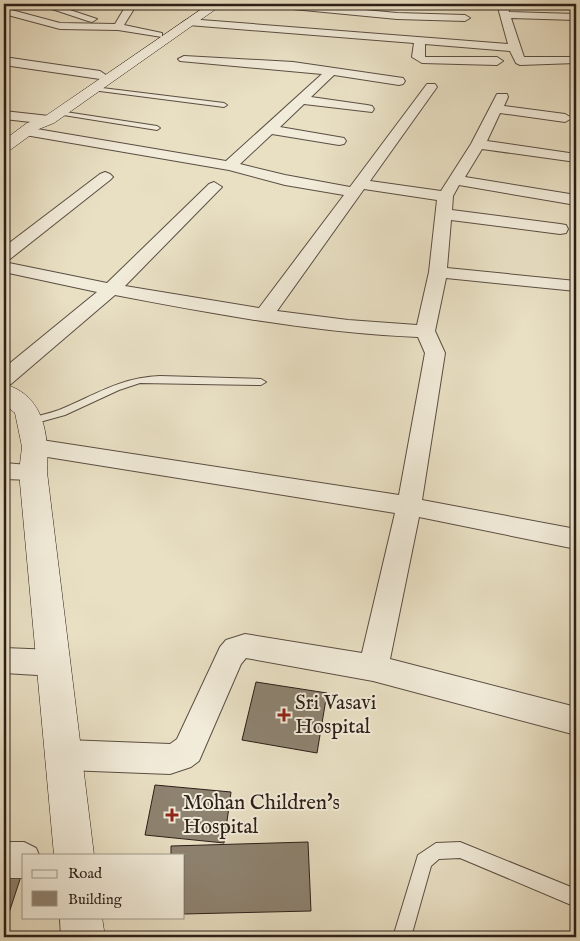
<svg xmlns="http://www.w3.org/2000/svg" width="580" height="941" viewBox="0 0 580 941" font-family="'IM FELL English',serif">
<style>
.building{fill:#8e8371;stroke:#2c1e18}
.lines{fill:none;stroke-linecap:round;stroke-linejoin:round}
.service-casing{stroke:#5b4e43;stroke-width:2}
.minor-casing{stroke:#5b4e43;stroke-width:2}
.secondary-casing{stroke:#2c1e18;stroke-width:1}
.service{fill:#f1ebd9;fill-rule:evenodd}
.minor{fill:#f1ebd9;fill-rule:evenodd}
.secondary{fill:#f1ebd9;fill-rule:evenodd}
.poi-dot{fill:#8f2418;stroke:#f1ebd9;stroke-width:2}
.labels{text-anchor:middle;dominant-baseline:central;stroke-width:4;stroke-linejoin:round;paint-order:stroke}
.near-poi-label{font-size:21px;fill:#2c1e18;stroke:#f1ebd9;text-anchor:start}
</style>
<rect width="100%" height="100%" fill="#e9e0c4"/>
<filter id="stains"><feTurbulence type="fractalNoise" baseFrequency=".004" numOctaves="4"/><feColorMatrix values="0 0 0 0 .2 0 0 0 0 .09 0 0 0 0 .02 0 0 0 .5 -.17"/></filter>
<radialGradient id="worn" r=".72"><stop offset=".6" stop-color="#630" stop-opacity="0"/><stop offset="1" stop-color="#630" stop-opacity=".3"/></radialGradient>
<g class="building">
<polygon points="256,682 327,693 317,753 242,740"/>
<polygon points="155,785 231,792 224,843 145,835"/>
<polygon points="308,842 311,911 184,914 184,855 171,855 171,846"/>
<polygon points="4,854 24,856 24,867 8,916 4,915"/>
</g>
<g class="lines">
<g class="service-casing">
<g id="service">
<polygon points="94,87 224,103 227,105 224,107 92,90 91,89"/>
<polygon points="59,111 157,126 160,128 157,130 57,114 56,113"/>
<path d="M 160,376 L 261,379 L 266,382 L 261,385 L 140,383 L 119,390 L 65,415 L 29,425 L 24,422 L 25,420 C 36,416 48,414 59,410 C 96,395 118,378 160,376 Z"/>
<polygon points="460,842 576,889 576,907 460,858 439,859 431,866 411,937 393,937 418,855 436,843"/>
</g>
</g>
<g class="minor-casing">
<g id="minor">
<polygon points="37,4 52,4 97,19 92,22 88,21"/>
<polygon points="127,4 137,4 124,25 162,33 162,37 118,30 60,29 4,14 4,8 60,23 115,24"/>
<polygon points="267,4 301,4 397,13 465,15 470,18 465,21 397,19 272,7"/>
<polygon points="497,4 507,4 509,12 576,14 576,20 511,18 524,57 576,57 576,63 520,65 516,63 510,51 425,44 425,57 497,57 503,61 497,65 422,63 412,57 414,43 188,25 183,22 188,19 508,44"/>
<path d="M 184,56 L 293,62 L 403,78 L 405,81 L 403,84 L 399,85 L 334,75 L 311,97 L 367,105 L 372,106 L 374,109 L 372,112 L 304,104 L 280,127 L 344,138 L 346,141 L 344,144 L 339,145 L 272,134 L 240,164 L 285,175 L 350,187 L 427,84 L 435,84 L 437,87 L 370,181 L 441,191 L 471,144 L 497,94 L 507,94 L 508,97 L 504,106 L 565,114 L 572,118 L 565,122 L 500,113 L 487,141 L 576,154 L 576,162 L 482,149 L 465,177 L 576,195 L 576,205 L 459,185 L 453,196 L 452,210 L 560,224 L 566,225 L 568,229 L 566,233 L 560,234 L 451,220 L 447,268 L 576,281 L 576,291 L 446,278 L 435,331 L 445,353 L 422,500 L 576,529 L 576,549 L 419,517 L 390,659 L 576,707 L 576,735 L 373,681 L 246,658 L 241,664 L 199,761 L 191,767 L 170,774 L 66,770 L 55,766 L 50,755 L 55,744 L 66,740 L 170,744 L 177,739 L 220,647 L 226,640 L 245,634 L 362,653 L 395,513 L 35,455 L 27,452 L 23,447 L 27,442 L 35,439 L 399,495 L 425,353 L 418,337 C 316,333 215,314 115,295 L 11,384 L 4,385 L 4,368 L 97,292 L 4,272 L 4,262 L 107,283 L 209,184 L 214,182 L 222,187 L 219,190 L 125,286 L 259,308 L 344,195 L 285,185 L 229,170 L 25,135 L 18,131 L 25,127 L 226,161 L 322,74 L 180,61 L 178,59 ZM 364,189 L 437,200 L 429,272 L 417,325 L 348,320 L 277,311 Z"/>
<polygon points="4,57 100,71 106,75 100,79 4,65"/>
<polygon points="4,111 49,116 56,120 49,124 4,119"/>
<polygon points="105,172 110,174 113,177 110,180 10,259 4,260 4,247 100,174"/>
<polygon points="4,463 41,466 45,472 41,478 33,480 4,479"/>
<polygon points="4,648 54,650 64,654 69,663 64,672 54,676 4,673"/>
<polygon points="4,842 24,842 36,848 39,855 24,855 24,878 4,878"/>
</g>
</g>
<g class="secondary-casing">
<g id="secondary">
<polygon points="209,4 223,4 54,123 39,129 10,150 4,152 4,140 27,123 44,117"/>
<path d="M 4,384 C 45,395 49,436 47,472 L 94,855 L 54,855 L 19,472 L 22,447 L 15,413 L 4,404 Z"/>
<polygon points="60,917 102,917 105,937 61,937"/>
</g>
</g>
<use href="#service" class="service"/>
<use href="#minor" class="minor"/>
<use href="#secondary" class="secondary"/>
</g>
<g class="poi-dot">
<path d="M281.5 707.5h5v5h5v5h-5v5h-5v-5h-5v-5h5z"/>
<path d="M169.5 807.5h5v5h5v5h-5v5h-5v-5h-5v-5h5z"/>
</g>
<g class="labels">
<g class="near-poi-label">
<text x="295" y="703">Sri Vasavi<tspan x="295" dy="24">Hospital</tspan></text>
<text x="183" y="803">Mohan Children's<tspan x="183" dy="24">Hospital</tspan></text>
</g>
</g>
<rect width="580" height="941" fill="none" stroke="#e9e0c4" stroke-width="20"/>
<rect x="5" y="5" width="570" height="931" fill="none" stroke="#2c1e18" stroke-width="2.5"/>
<rect x="10" y="10" width="560" height="921" fill="none" stroke="#2c1e18"/>
<rect x="22" y="854" width="162" height="65" fill="#f1ebd9" stroke="#a2998c"/>
<rect x="32" y="870" width="25" height="8" fill="#f1ebd9" stroke="#a2998c"/>
<text x="68" y="878" font-size="15" fill="#2c1e18">Road</text>
<rect x="32" y="891" width="25" height="15" fill="#8e8371" stroke="#a2998c"/>
<text x="68" y="904" font-size="15" fill="#2c1e18">Building</text>
<rect width="100%" height="100%" filter="url(#stains)"/>
<rect width="100%" height="100%" fill="url(#worn)"/>
</svg>
